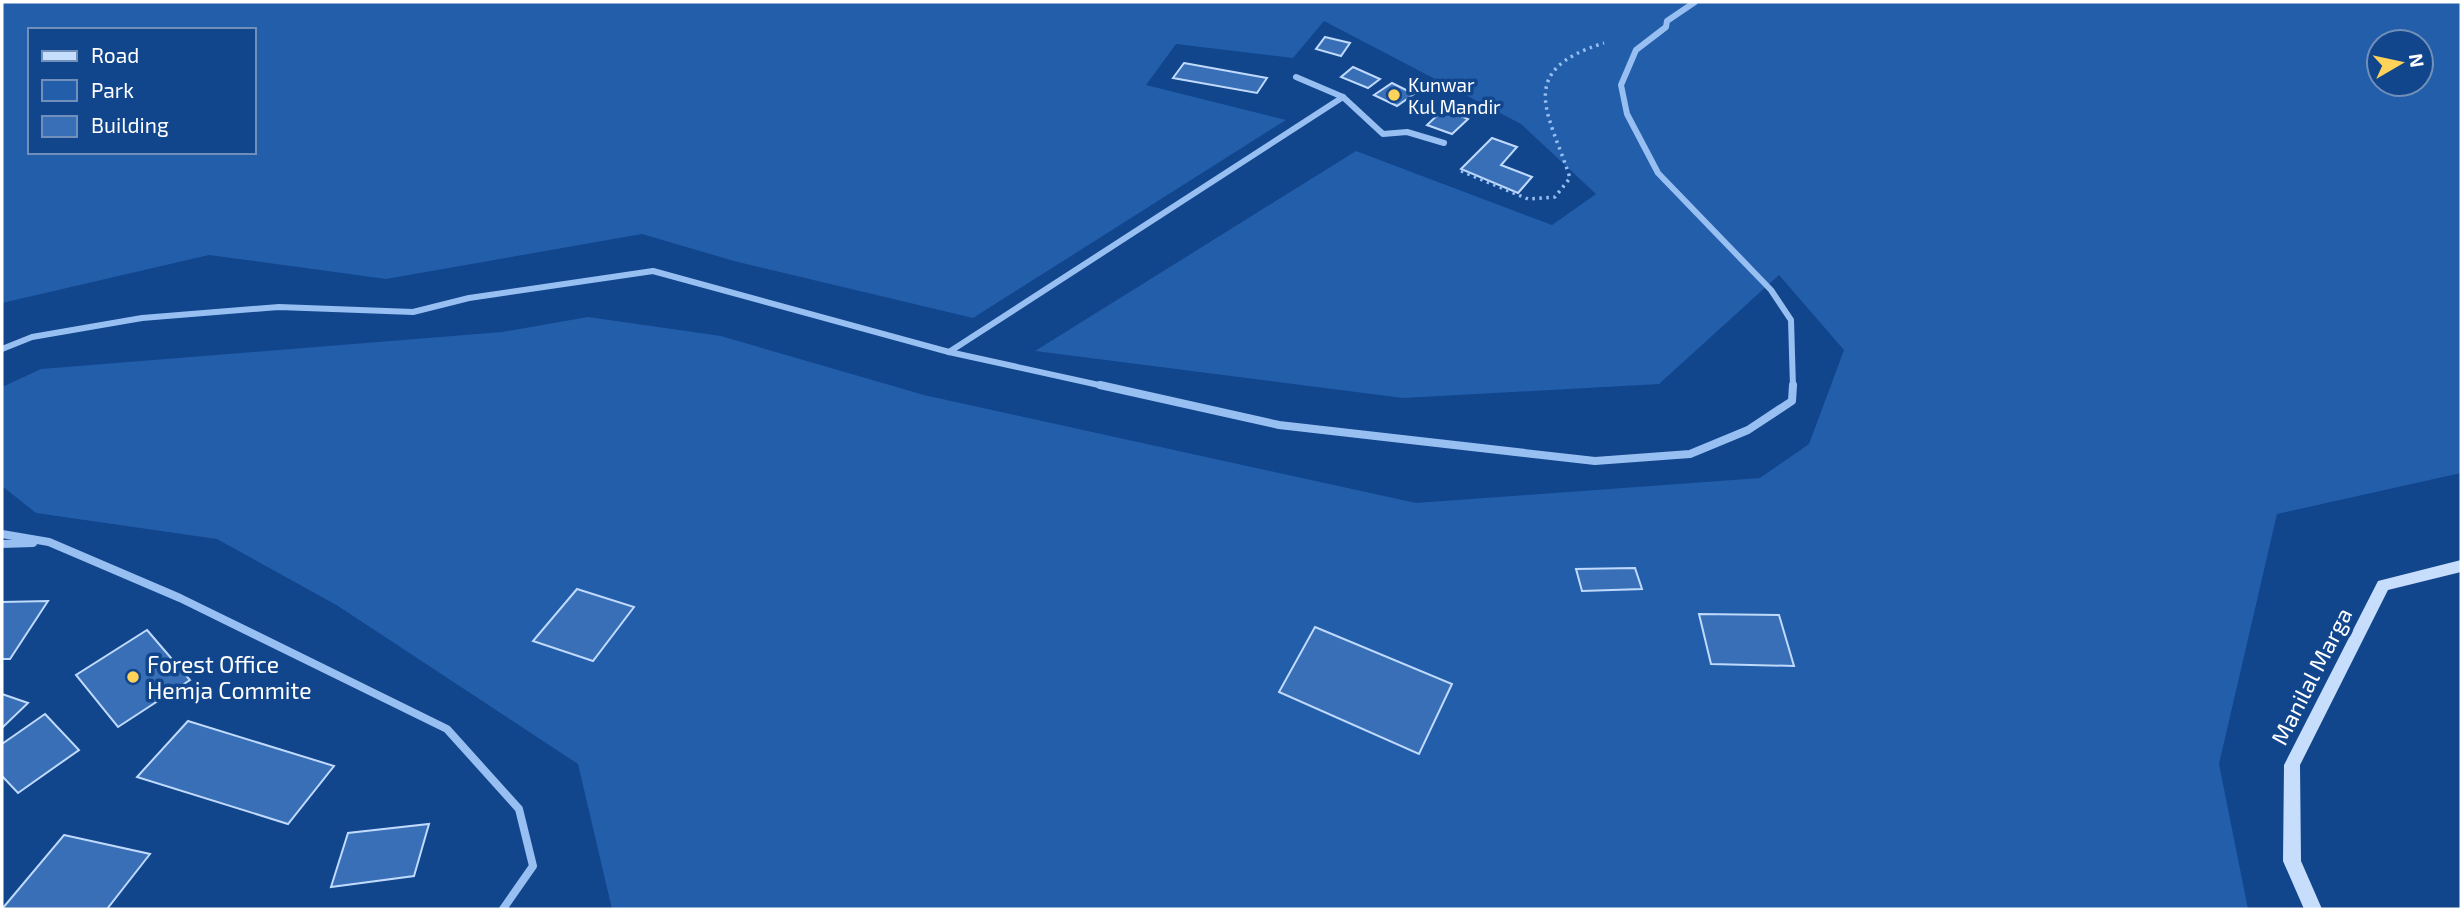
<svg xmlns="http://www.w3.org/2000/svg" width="2463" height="911" viewBox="0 0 2463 911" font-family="'Exo 2',sans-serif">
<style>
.green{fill:#235eab;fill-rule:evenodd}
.building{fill:#396fb6;stroke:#bfdafd;stroke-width:2}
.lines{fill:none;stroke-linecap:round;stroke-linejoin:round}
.path{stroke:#98bff2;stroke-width:3.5;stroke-dasharray:2.5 4.5;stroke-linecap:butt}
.street-far1{stroke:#98bff2;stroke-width:6}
.street{stroke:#98bff2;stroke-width:8}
.secondary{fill:#c7ddfc;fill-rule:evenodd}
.poi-dot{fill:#ffd259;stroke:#11458c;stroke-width:2.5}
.labels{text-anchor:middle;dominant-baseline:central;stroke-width:7;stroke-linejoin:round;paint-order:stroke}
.far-poi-label{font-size:19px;fill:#fff;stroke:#11458c;text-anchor:start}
.poi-label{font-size:23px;fill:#fff;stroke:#11458c;text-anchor:start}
.street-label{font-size:23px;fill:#fff;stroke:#11458c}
</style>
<rect width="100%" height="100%" fill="#11458c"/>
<path class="green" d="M 2,2 L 2461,2 L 2461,473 L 2277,514 L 2219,764 L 2248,909 L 612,909 L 578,764 L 338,606 L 217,539 L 36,513 L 2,486 L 2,387 L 41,369 L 502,332 L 588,317 L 721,336 L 924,395 L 1416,503 L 1760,478 L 1809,444 L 1844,350 L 1779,275 L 1659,384 L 1403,398 L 1035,351 L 1356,151 L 1552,225 L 1596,194 L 1521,124 L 1324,21 L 1293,58 L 1176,44 L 1146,85 L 1286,120 L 973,318 L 734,261 L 642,234 L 386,279 L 209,255 L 2,303 ZM 30,30 L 254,30 L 254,152 L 30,152 ZM 2379,42 L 2421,42 L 2421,84 L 2379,84 Z"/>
<g class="building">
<polygon points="1325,37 1350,43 1341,56 1316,49"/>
<polygon points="1184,63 1267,78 1257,93 1173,78"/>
<polygon points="1353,67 1380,79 1368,88 1341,77"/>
<polygon points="1392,83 1414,94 1397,106 1374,95"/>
<polygon points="1444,109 1468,119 1452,134 1427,125"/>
<polygon points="1492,138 1517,147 1501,165 1532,177 1518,193 1461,169"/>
<polygon points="1635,568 1642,589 1582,591 1576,569"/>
<polygon points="577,589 634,607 593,661 533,641"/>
<polygon points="48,601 10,659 2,659 2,602"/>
<polygon points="1699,614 1779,615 1794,666 1711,664"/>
<polygon points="1315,627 1452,684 1419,754 1279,692"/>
<polygon points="147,630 190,680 118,727 76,675"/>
<polygon points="2,694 28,703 2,728"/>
<polygon points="45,714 79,750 18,793 2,776 2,744"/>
<polygon points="188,721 334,766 288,824 137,777"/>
<polygon points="429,824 414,876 331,887 348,833"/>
<polygon points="64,835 150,854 107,909 2,909"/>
</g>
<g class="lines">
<path class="path" d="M 1461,171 L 1528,199 L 1555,197 L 1570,178 C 1550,114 1513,71 1604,43"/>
<g class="street-far1">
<polyline points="1695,2 1667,21 1666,27 1636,50 1621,85 1627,114 1658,173 1771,290 1791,320 1793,387"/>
<polyline points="1343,97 1383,134 1407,132 1444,143"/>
<polyline points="2,349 32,337 142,318 279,307 413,312 469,298 653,271 949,352 1108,387"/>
<polyline points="949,352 1343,97 1296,77"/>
</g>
<g class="street">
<polyline points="1100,385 1279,425 1595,461 1690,454 1748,430 1792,401 1793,385"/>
<polyline points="2,534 49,542 180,598 447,729 519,809 533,866 503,909"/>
<polyline points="2,544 33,543"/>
</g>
<polygon class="secondary" points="2461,560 2461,572 2388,590 2300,765 2301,861 2322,909 2304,909 2283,861 2284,765 2378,581"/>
</g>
<g class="poi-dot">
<circle cx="1394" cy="95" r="7"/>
<circle cx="133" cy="677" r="7"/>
</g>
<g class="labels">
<g class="far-poi-label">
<text x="1408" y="84">Kunwar<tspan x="1408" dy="22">Kul Mandir</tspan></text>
</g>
<g class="poi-label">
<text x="147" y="664">Forest Office<tspan x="147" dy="26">Hemja Commite</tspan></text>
</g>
<g class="street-label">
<text transform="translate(2311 676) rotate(-63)">Manilal Marga</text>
</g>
</g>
<rect width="2463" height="911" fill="none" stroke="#ffffff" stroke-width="7"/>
<rect x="28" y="28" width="228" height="126" fill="#11458c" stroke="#708fba" stroke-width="2"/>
<rect x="42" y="51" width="35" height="10" fill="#c7ddfc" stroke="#708fba" stroke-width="2"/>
<text x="91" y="63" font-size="21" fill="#ffffff">Road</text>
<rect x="42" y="80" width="35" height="21" fill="#235eab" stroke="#708fba" stroke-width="2"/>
<text x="91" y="98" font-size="21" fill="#ffffff">Park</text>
<rect x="42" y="116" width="35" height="21" fill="#396fb6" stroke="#708fba" stroke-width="2"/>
<text x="91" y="133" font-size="21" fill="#ffffff">Building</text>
<g transform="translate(2400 63) rotate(81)"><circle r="33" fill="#11458c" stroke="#708fba" stroke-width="2"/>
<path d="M0-5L12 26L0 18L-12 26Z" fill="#ffd259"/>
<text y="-10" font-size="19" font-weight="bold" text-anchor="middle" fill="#ffffff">N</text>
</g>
</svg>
